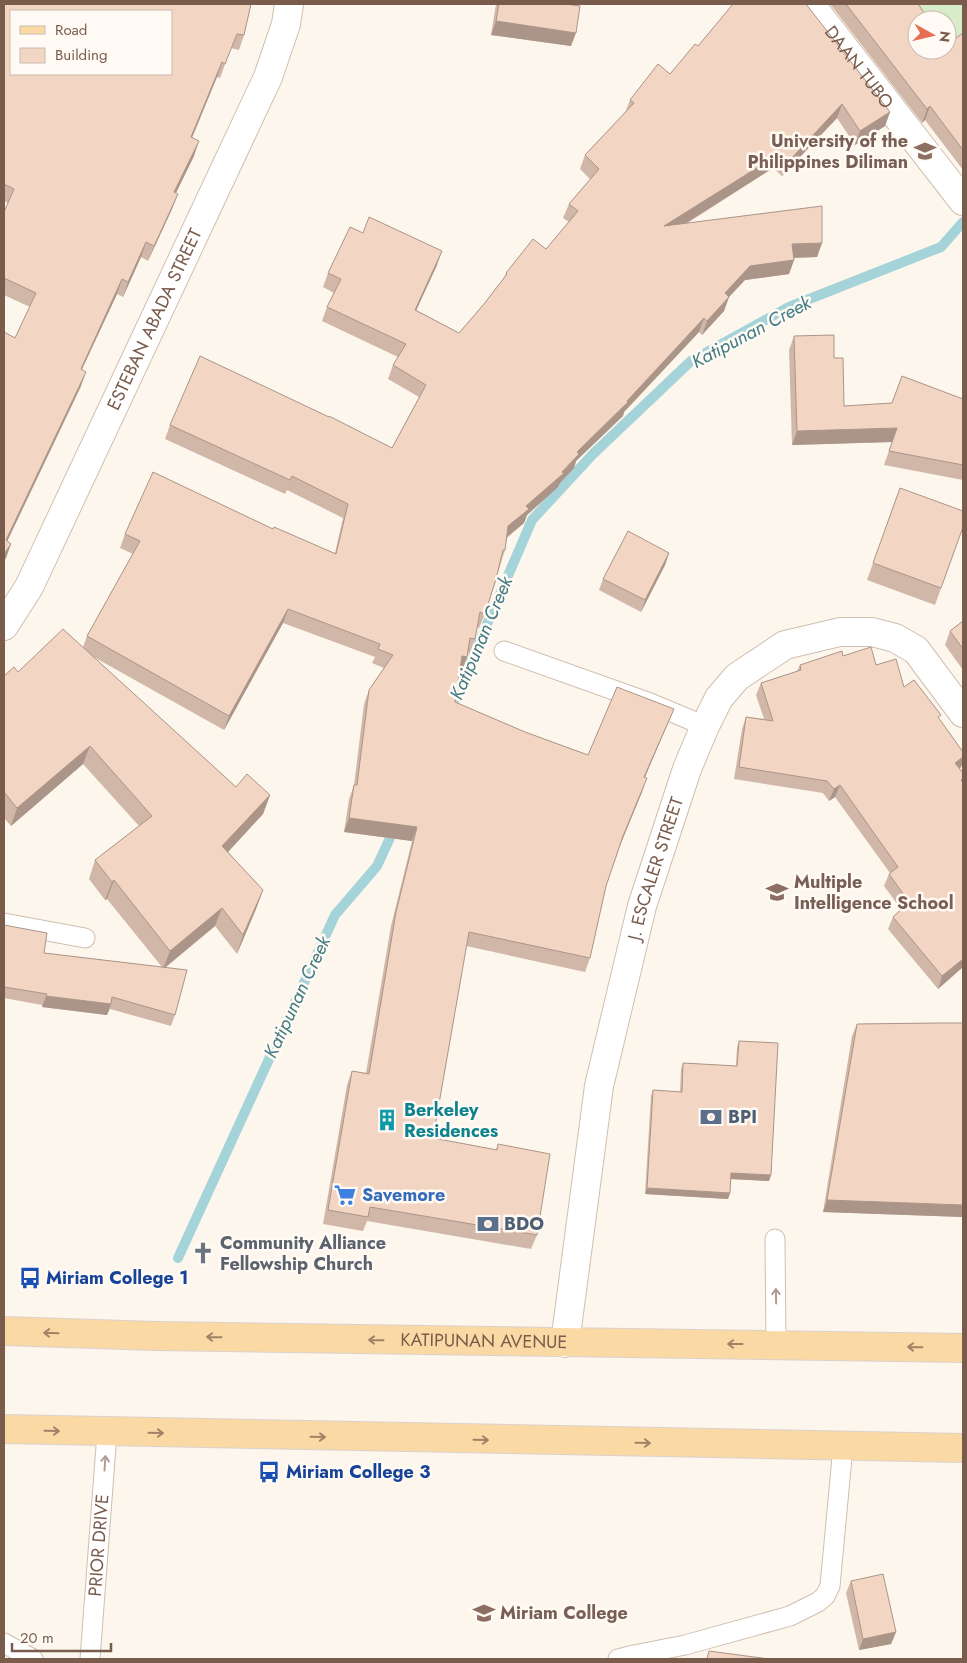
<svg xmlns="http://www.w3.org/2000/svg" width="967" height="1663" viewBox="0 0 967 1663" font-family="Jost,sans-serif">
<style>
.green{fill:#d8ecc9}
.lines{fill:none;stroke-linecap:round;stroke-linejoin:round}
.stream{stroke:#a5d3da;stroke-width:10}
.service-casing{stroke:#d1beb0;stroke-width:21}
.minor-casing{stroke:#d1beb0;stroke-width:30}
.primary-casing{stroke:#dad1cd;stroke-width:30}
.service{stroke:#fff;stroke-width:19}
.minor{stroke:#fff;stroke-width:28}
.primary{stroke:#fbd9a5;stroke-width:28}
.wall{fill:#d1b7a8}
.shaded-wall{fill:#aa9588}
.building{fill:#f3d5c3;stroke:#aa9588;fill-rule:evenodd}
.oneway{stroke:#af9d94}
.oneway2{stroke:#a18267}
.labels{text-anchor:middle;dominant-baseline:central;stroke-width:5;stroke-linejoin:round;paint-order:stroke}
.street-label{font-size:18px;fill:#7a5c4d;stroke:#fffaf3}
.education-label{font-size:18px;font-weight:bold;fill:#785e54;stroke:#fffaf3;text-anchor:start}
.culture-label{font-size:18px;font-weight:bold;fill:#0d838f;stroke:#fffaf3;text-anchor:start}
.service-label{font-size:18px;font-weight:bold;fill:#4e5e75;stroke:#fffaf3;text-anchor:start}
.shop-label{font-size:18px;font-weight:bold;fill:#366cbe;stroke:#fffaf3;text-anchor:start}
.worship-label{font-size:18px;font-weight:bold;fill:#5b616d;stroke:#fffaf3;text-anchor:start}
.transit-label{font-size:18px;font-weight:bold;fill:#164399;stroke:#fffaf3;text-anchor:start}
.water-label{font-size:19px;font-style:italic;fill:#437c86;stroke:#fffaf3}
</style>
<rect width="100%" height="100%" fill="#fdf6ec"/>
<polygon class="green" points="906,4 963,4 963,52 947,50 947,20 917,20"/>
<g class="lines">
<g class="stream">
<polyline points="450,710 532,520 593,454 691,361 789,307 941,247 963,222"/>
<polyline points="178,1258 335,915 377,866 396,825"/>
</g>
<g class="service-casing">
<g id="service">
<polyline points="504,651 650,703 705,726"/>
<polyline points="4,923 85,938"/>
<polyline points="775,1239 776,1345"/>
<polyline points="4,1643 33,1659"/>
<path id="s1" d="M 90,1659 L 107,1433"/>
<polyline points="618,1659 634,1655 685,1645 790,1616 818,1602 825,1596 830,1586 843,1447"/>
</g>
</g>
<g class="minor-casing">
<g id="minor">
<path id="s2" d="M 810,4 L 963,201"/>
<path id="s3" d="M 4,626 L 29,587 L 268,77 L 286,24 L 289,4"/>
<path id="s4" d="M 565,1343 L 599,1086 L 642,906 L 687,769 L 705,726 L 719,698 L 737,677 L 785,645 L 840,632 L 872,632 L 895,638 L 916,650 L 963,713"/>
</g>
</g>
<g class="primary-casing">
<g id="primary">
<path id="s5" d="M 4,1331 L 156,1336 L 963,1348"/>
<polyline points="4,1429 963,1448"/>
</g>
</g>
<use href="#service" class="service"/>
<use href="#minor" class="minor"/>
<use href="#primary" class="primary"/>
</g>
<g class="wall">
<polygon points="4,4 251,4 244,35 239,50 231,48 220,78 217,77 192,138 194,156 176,193 172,209 148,261 141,257 123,297 117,294 82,369 81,386 7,541 6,558 4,561 4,332 15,338 30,307 4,295 4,212 8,203 4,201"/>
<polygon points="496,4 566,4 571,46 491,35"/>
<polygon points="830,4 918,4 947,50 963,33 963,170 925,120 922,123"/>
<polygon points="698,46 890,112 885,126 855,145 837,118 782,176 773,168 686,224 822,243 817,257 794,258 794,260 789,274 745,280 729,297 724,311 702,335 699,332 624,412 623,416 576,461 574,468 560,483 558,487 527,515 524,523 507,538 505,550 485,614 479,628 477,627 475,639 470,653 468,653 467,657 462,671 460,671 455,702 525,732 588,755 674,709 668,723 645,777 642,792 620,846 606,886 590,958 585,972 466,946 433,1138 496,1150 498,1144 537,1235 531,1249 367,1221 363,1231 323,1224 347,1085 352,1071 366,1073 391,926 412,841 344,832 349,799 354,785 364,704 369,690 384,668 372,663 375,657 283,623 224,730 92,656 236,787 270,795 263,814 228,852 263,890 256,909 237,954 215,926 165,968 175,1015 171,1026 110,1009 107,1015 42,1007 42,1005 4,998 4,925 44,953 162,967 107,899 105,900 89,879 95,860 139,826 83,764 11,826 4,818 4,676 18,672 83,647 87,636 133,554 120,548 125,534 273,529 335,553 343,518 287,490 285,494 165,439 170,425 392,448 419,397 388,379 393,365 398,357 322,321 327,307 334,293 323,287 328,273 437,265 416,310 459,333 484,304 504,278 506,273 546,249 569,222 563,218 569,204 590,179 580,169 585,155 625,113 630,100 670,74"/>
<polygon points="794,336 834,358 844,406 892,403 963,399 963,480 884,465 892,442 792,445 789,350"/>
<polygon points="900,488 963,527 935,605 867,580"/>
<polygon points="669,553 665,565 641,612 599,590 603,579"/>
<polygon points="963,621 963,670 945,645 950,631"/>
<polygon points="843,656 876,665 904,687 939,719 963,752 963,762 961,767 960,769 963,773 963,967 938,989 888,929 893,917 901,909 884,886 889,874 890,873 835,797 829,801 823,793 734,779 742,729 746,717 764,719 756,695 761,683 797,671 800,665"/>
<polygon points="963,1023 963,1217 823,1212 852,1036 857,1024"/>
<polygon points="739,1041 771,1175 769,1181 731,1179 730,1193 728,1199 645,1194 651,1096 653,1090 680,1092 681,1069 683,1063 736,1066 737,1047"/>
<polygon points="851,1581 896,1632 891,1644 859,1650 846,1593"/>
</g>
<g class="shaded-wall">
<polygon points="496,21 576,33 571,46 491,35"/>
<polygon points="222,62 217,77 186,152 191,137"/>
<polygon points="842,104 837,118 782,176 788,162"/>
<polygon points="930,106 925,120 922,123 927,109"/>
<polygon points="890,112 885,126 855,145 860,131"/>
<polygon points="199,141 194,156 169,207 174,192"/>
<polygon points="779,154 773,168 659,240 664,226"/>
<polygon points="178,194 172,209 148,261 154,246"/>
<polygon points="146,242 141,257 123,297 128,282"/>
<polygon points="822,243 817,257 787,258 792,244"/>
<polygon points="442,251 437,265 410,324 415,310"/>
<polygon points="794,260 789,274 745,280 729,297 724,311 702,335 707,321 725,293 750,266"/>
<polygon points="122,279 117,294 75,384 81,369"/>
<polygon points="704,318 699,332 624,412 623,416 576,461 574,468 560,483 558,487 527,515 524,523 503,540 508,526 526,506 562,472 577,452 627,401"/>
<polygon points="86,372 81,386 4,548 6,540"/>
<polygon points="897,428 892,442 792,445 797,431"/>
<polygon points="11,544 6,558 4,561 4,554"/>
<polygon points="669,553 665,565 641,612 645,600"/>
<polygon points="288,609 283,623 224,730 229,716"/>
<polygon points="462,656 467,657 462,671 456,670"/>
<polygon points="674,709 668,723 639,791 644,777"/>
<polygon points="90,746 83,764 11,826 17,808"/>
<polygon points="963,757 963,762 961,767 951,775 955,763"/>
<polygon points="647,778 642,792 618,850 623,836"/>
<polygon points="840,785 835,797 829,801 834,789"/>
<polygon points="270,795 263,814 216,865 222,846"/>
<polygon points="349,818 417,827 412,841 344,832"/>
<polygon points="114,880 107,899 105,900 112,882"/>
<polygon points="263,890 256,909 237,954 243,935"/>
<polygon points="222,908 215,926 163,969 170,951"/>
<polygon points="963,959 963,967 938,989 942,976"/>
<polygon points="46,996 111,1004 107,1015 42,1007"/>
<polygon points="731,1173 771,1175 769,1181 729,1179"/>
<polygon points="647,1188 730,1193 728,1199 645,1194"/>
<polygon points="827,1200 963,1205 963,1217 823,1212"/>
<polygon points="896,1632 891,1644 859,1650 863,1639"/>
</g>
<g class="building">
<path d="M 4,4 L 251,4 L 244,35 L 237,34 L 225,64 L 222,62 L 191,137 L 199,141 L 174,192 L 178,194 L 154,246 L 146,242 L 128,282 L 122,279 L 81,369 L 86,372 L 6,540 L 11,544 L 4,554 L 4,332 L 15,338 L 36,293 L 4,278 L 4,212 L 14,189 L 4,184 ZM 11,11 L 171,11 L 171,74 L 11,74 Z"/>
<polygon points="499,4 566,4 580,6 576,33 496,21"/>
<polygon points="733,4 806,4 890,112 860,131 842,104 788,162 779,154 664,226 822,206 822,243 792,244 794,260 750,266 725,293 729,297 707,321 704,318 627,401 628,402 577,452 579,454 562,472 564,473 526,506 529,509 508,526 505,550 503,550 496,579 485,614 480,612 475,639 470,638 467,657 462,656 455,702 525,732 588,755 617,687 674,709 644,777 647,778 623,836 606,886 590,958 469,932 433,1138 497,1150 498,1144 550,1154 537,1235 370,1207 368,1217 328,1210 352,1071 369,1074 396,912 417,827 349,818 354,785 357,785 369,690 393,655 378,649 380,644 288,609 229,716 87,636 140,541 125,534 153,472 273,529 274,527 336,554 348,504 292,476 290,480 170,425 200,356 329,417 329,416 392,448 426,385 393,365 406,344 327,307 341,279 328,273 350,227 363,233 369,217 442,251 415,310 459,333 484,304 507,274 506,273 533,239 546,249 578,211 569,204 599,169 585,155 634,103 630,100 658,64 670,74 695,44 698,46"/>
<polygon points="846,4 918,4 929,20 917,20 917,50 947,50 947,45 963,33 963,150 930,106 927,109"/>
<polygon points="834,335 834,358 843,358 844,406 892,403 902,376 963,399 963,465 889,451 897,428 797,431 794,336"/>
<polygon points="900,488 963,511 963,527 941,588 873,563"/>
<polygon points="628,531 669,553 645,600 603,579"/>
<polygon points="963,621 963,649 950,631"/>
<polygon points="63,629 236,787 247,774 270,795 222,846 263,890 243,935 222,908 170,951 114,880 112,882 95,860 152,816 90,746 17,808 4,792 4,676 14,667 18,672"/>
<polygon points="871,647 876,665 896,659 904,687 914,680 941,715 938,717 963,752 963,757 955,763 963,773 963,778 961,780 963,783 963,959 942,976 893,917 909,902 889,874 898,867 840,785 834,789 827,781 739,767 746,717 773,721 761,683 801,670 800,665 842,651 843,656"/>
<polygon points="4,925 47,933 44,953 187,970 175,1015 112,997 111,1004 46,996 47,994 4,987"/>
<polygon points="936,1023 963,1023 963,1205 827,1200 857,1024"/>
<polygon points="739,1041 778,1043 771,1175 731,1173 730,1193 647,1188 653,1090 682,1092 683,1063 737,1066"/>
<polygon points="883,1574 896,1632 863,1639 851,1581"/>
<polygon points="709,1651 769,1659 707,1659"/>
</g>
<defs><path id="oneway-shaft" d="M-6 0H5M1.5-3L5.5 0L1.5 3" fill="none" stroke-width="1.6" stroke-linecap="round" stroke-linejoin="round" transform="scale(1.25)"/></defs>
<g class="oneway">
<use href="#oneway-shaft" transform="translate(776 1296) rotate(-91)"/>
<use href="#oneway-shaft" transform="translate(105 1463) rotate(-86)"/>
</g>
<g class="oneway2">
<use href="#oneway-shaft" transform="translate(51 1333) rotate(-178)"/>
<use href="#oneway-shaft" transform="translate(214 1337) rotate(-179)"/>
<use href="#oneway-shaft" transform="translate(376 1340) rotate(-179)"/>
<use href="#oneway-shaft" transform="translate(735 1344) rotate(-180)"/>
<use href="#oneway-shaft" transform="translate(915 1347) rotate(-179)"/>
<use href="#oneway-shaft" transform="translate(52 1431) rotate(1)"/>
<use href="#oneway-shaft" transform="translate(156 1433) rotate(1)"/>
<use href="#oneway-shaft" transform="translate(318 1437) rotate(1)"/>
<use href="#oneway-shaft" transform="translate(481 1440) rotate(1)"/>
<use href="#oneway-shaft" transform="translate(643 1443) rotate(1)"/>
</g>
<defs>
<g id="university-bare" transform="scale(1.725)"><path d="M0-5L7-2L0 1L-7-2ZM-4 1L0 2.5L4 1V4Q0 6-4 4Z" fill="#8d6e63" stroke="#fffaf3" stroke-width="2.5" paint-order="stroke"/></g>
<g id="school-bare" transform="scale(1.725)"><path d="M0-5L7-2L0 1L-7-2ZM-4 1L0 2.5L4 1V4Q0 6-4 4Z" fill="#8d6e63" stroke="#fffaf3" stroke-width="2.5" paint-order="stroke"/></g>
<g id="bank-bare" transform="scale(1.725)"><path d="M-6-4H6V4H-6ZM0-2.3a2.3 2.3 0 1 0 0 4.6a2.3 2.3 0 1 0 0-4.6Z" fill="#5c6f8a" stroke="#fffaf3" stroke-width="2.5" paint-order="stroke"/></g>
<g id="building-bare" transform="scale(1.725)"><path d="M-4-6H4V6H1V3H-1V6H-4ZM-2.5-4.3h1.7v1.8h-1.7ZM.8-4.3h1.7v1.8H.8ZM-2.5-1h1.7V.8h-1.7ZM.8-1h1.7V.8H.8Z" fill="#0f9aa8" stroke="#fffaf3" stroke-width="2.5" paint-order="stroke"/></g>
<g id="supermarket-bare" transform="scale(1.725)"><path d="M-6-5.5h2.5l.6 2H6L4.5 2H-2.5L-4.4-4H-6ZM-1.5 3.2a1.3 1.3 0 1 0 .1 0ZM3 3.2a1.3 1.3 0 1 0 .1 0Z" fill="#3f7fe0" stroke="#fffaf3" stroke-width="2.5" paint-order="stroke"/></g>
<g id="church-bare" transform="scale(1.725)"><path d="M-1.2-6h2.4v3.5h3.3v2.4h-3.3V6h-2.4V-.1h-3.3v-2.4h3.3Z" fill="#6b7280" stroke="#fffaf3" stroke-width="2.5" paint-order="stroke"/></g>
<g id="bus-bare" transform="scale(1.725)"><path d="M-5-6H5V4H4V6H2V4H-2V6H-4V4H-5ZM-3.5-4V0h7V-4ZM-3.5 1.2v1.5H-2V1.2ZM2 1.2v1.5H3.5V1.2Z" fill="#1a4fb4" stroke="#fffaf3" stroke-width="2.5" paint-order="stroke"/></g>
</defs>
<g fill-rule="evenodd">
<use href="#university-bare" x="925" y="151"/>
<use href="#school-bare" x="777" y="892"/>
<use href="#bank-bare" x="711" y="1117"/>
<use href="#building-bare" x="387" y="1120"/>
<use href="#supermarket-bare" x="345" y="1195"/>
<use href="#bank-bare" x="488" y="1224"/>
<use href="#church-bare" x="203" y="1253"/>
<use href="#bus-bare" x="30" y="1278"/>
<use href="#bus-bare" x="269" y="1472"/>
<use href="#university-bare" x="484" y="1613"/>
</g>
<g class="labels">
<g class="street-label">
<text stroke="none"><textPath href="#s2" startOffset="80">DAAN TUBO</textPath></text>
<text stroke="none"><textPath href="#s3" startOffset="342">ESTEBAN ABADA STREET</textPath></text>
<text stroke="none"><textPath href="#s4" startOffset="484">J. ESCALER STREET</textPath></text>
<text stroke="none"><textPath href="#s5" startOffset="480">KATIPUNAN AVENUE</textPath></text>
<text stroke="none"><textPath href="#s1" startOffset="114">PRIOR DRIVE</textPath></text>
</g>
<g class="education-label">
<text x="908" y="141" text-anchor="end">University of the<tspan x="908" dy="21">Philippines Diliman</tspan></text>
<text x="794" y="882">Multiple<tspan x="794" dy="21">Intelligence School</tspan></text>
<text x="500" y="1613">Miriam College</text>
</g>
<g class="culture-label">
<text x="404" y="1110">Berkeley<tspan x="404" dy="21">Residences</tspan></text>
</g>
<g class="service-label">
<text x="728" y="1117">BPI</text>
<text x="504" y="1224">BDO</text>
</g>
<g class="shop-label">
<text x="362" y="1195">Savemore</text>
</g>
<g class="worship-label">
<text x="220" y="1243">Community Alliance<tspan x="220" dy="21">Fellowship Church</tspan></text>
</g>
<g class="transit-label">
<text x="46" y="1278">Miriam College 1</text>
<text x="286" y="1472">Miriam College 3</text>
</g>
<g class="water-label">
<text transform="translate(751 332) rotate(-28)">Katipunan Creek</text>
<text transform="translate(481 638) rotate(-67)">Katipunan Creek</text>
<text transform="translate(297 997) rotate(-65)">Katipunan Creek</text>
</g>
</g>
<rect width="967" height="1663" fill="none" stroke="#7a5c4d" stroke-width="10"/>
<rect x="10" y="10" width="162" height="65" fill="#fffaf3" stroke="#cabbb1"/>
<rect x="20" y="26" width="25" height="8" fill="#fbd9a5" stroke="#cabbb1"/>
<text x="55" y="35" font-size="15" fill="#7a5c4d">Road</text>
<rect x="20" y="48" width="25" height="15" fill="#f3d5c3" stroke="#cabbb1"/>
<text x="55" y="60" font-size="15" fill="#7a5c4d">Building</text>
<g transform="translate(932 35) rotate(98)"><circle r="24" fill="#fffaf3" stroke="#cabbb1"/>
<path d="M0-4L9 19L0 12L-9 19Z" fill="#e76f51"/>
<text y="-8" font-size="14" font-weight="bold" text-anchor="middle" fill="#7a5c4d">N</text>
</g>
<path d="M12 1643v8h99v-8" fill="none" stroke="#7a5c4d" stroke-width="2.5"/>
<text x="20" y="1643" font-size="15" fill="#7a5c4d" stroke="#fffaf3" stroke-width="4" paint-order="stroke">20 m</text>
</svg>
